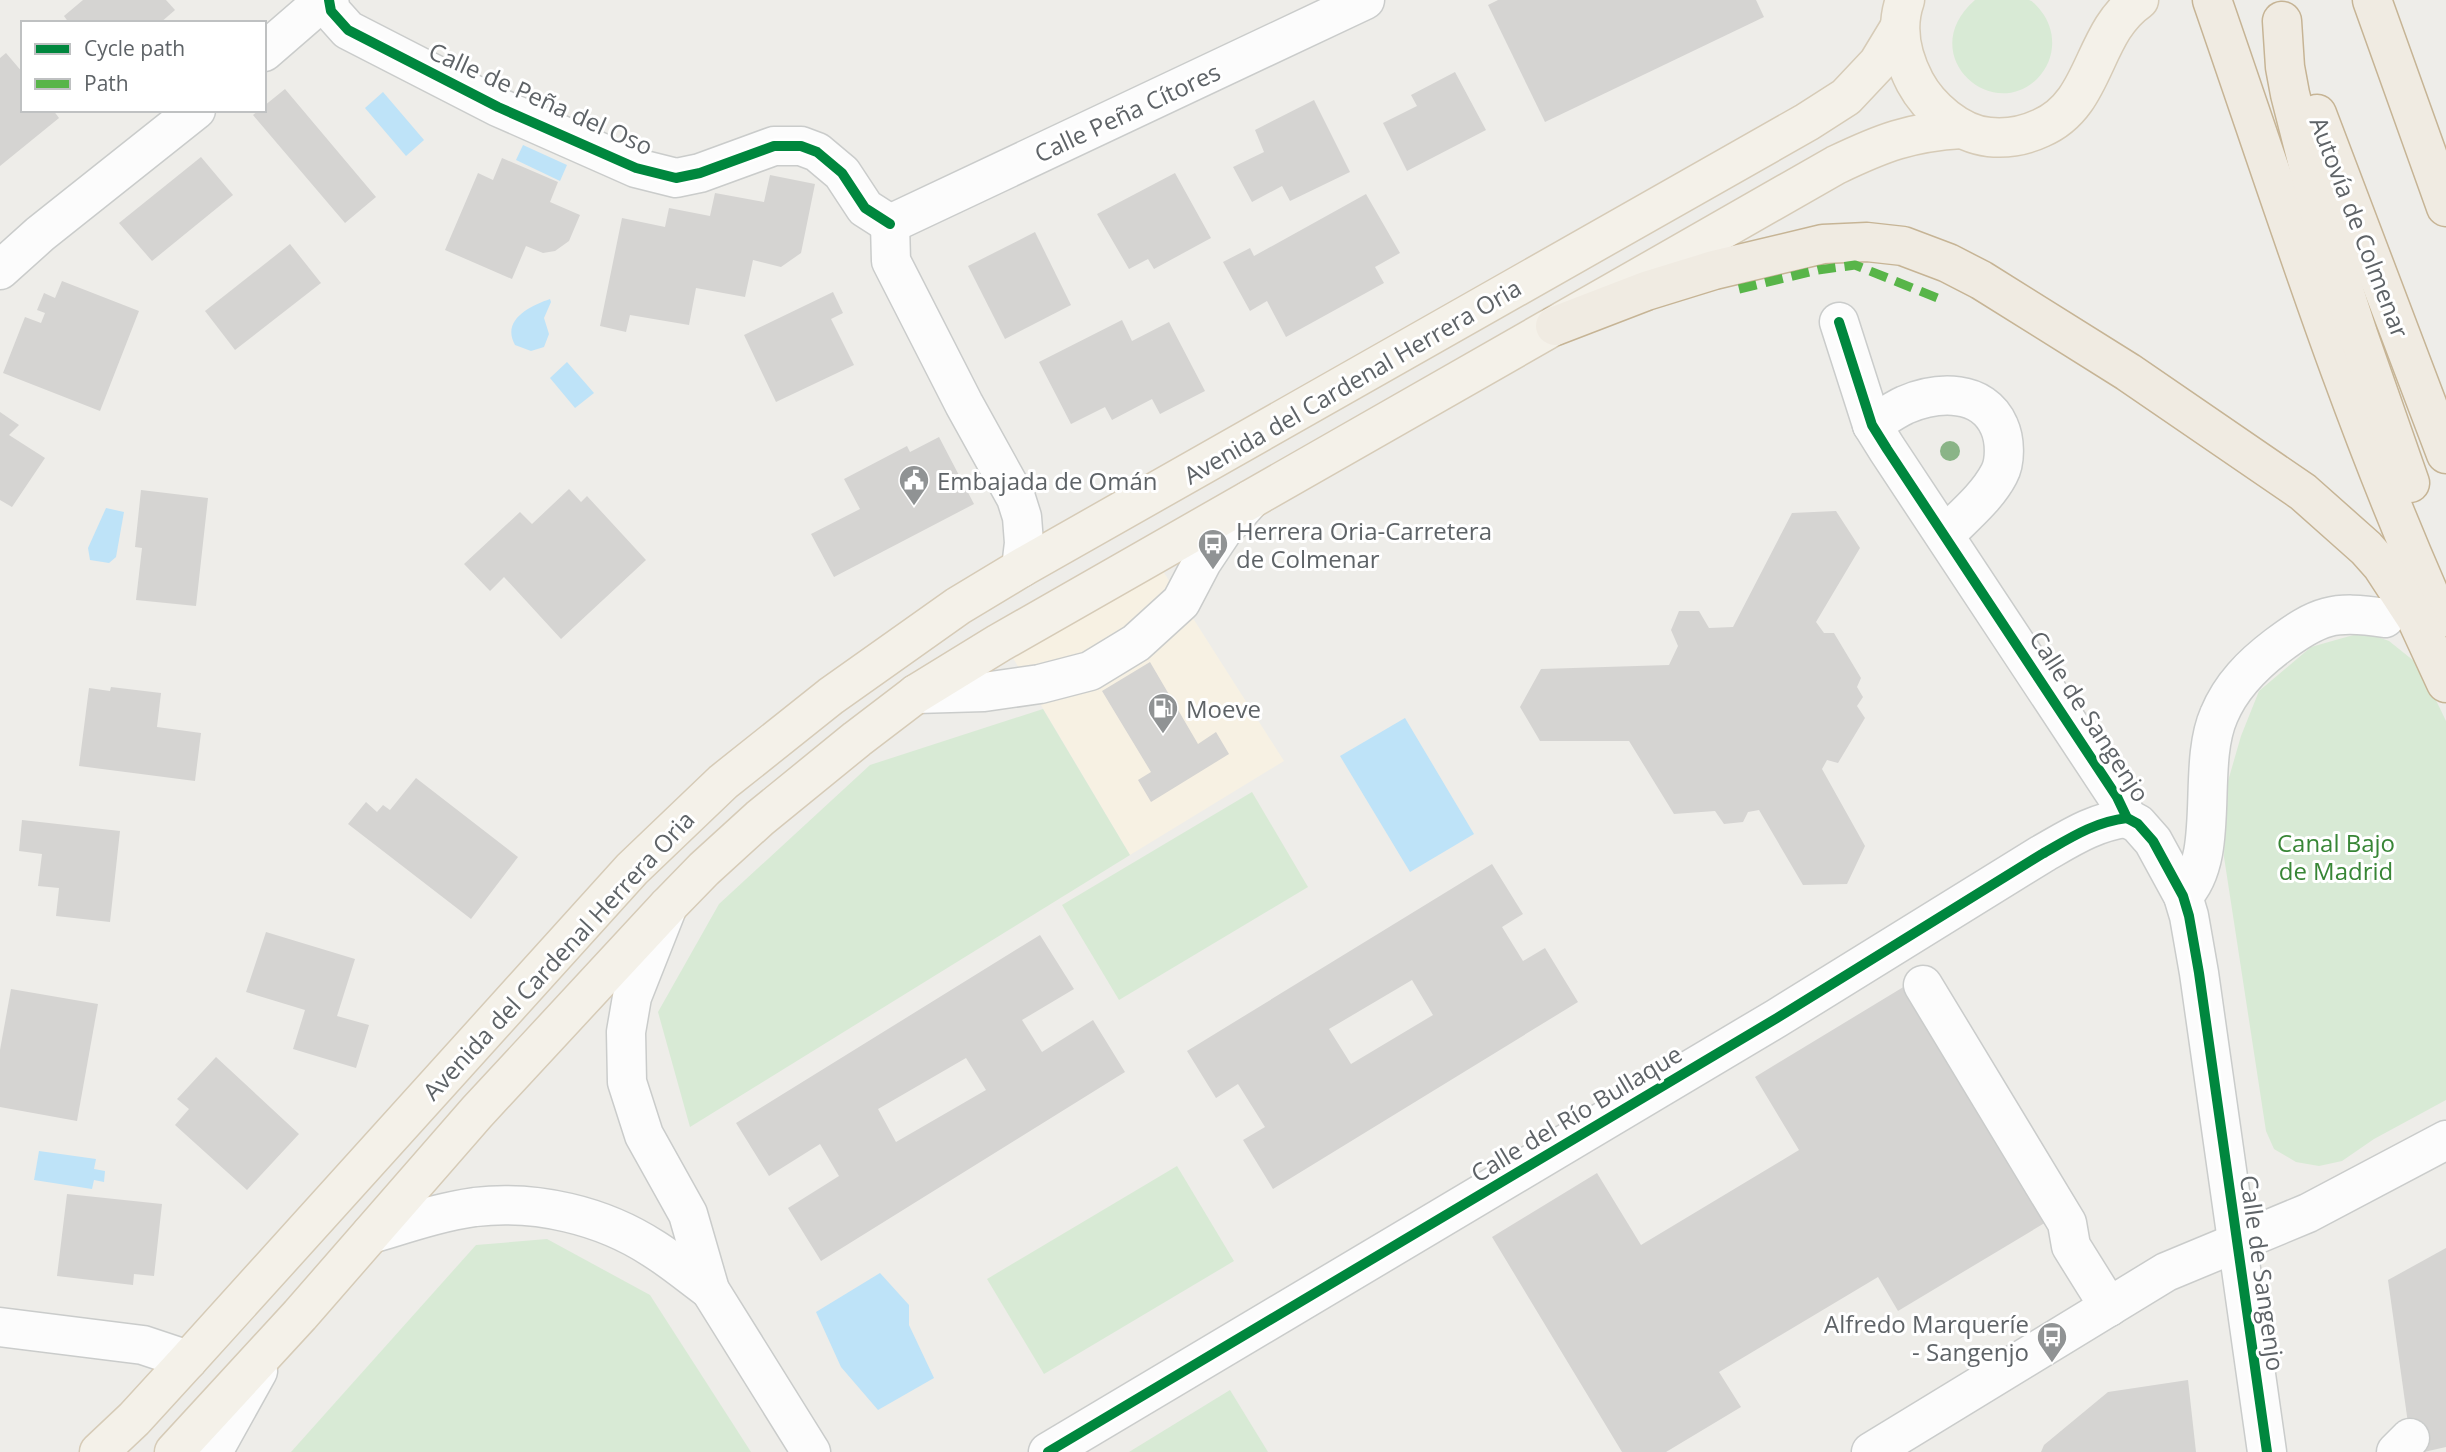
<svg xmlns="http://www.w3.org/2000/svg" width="2446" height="1452" viewBox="0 0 2446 1452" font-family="'Open Sans',sans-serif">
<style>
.commercial{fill:#f7f1e3}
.green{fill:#d8ead5}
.water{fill:#bee3f8}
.building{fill:#d5d4d2;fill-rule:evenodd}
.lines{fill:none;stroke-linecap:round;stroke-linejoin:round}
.minor-casing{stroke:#cacccb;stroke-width:41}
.major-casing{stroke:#d6cbb7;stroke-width:41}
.highway-casing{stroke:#c6b495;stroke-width:41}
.minor{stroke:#fcfcfc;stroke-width:38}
.major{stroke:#f4f1e9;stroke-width:38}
.highway{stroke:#f0ebe2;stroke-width:38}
.quiet{stroke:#58b549;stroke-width:9;stroke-dasharray:18 9;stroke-linecap:butt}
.cycleway-casing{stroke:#fff;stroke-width:15}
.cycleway{stroke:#00873e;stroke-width:10}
.tree{fill:#8ab487}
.labels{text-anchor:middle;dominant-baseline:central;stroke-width:6;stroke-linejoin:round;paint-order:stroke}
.street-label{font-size:24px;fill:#5e6367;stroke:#fff}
.poi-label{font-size:24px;fill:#5e6367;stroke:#fff;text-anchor:start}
.park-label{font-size:24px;fill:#388636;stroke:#fff}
</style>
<rect width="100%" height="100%" fill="#eeede9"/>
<polygon class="commercial" points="1161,568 1284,761 1130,855 1013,658"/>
<g class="green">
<path d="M 1975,0 C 1987,0 2019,0 2029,0 C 2033,1 2038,7 2041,11 C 2057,31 2056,60 2037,79 C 1990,124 1914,53 1975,0 Z"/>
<polygon points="2364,632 2389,641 2419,665 2446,721 2446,1100 2374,1139 2342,1161 2319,1166 2296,1162 2274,1149 2266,1131 2224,857 2226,788 2241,736 2259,691 2311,647"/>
<polygon points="1043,709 1130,855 690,1127 658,1012 719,904 870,765"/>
<polygon points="1252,792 1308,887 1119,1000 1062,905"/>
<polygon points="1177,1166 1234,1261 1044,1374 987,1279"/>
<polygon points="547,1239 650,1295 751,1452 291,1452 476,1245"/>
<polygon points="1230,1390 1268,1452 1129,1452"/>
</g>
<g class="water">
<polygon points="383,92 424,140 406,156 365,108"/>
<polygon points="523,145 567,165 560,181 516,160"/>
<path d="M 550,299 L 551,302 L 544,318 L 549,334 L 544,347 L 531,351 L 515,345 C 501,320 530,306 550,299 Z"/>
<polygon points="567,362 594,393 575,408 550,378"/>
<polygon points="106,508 124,512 116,557 109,563 90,560 88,548"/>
<polygon points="1405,718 1474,834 1410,872 1340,756"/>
<polygon points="39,1151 96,1159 94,1169 105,1171 104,1182 94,1180 92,1189 34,1180"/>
<polygon points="880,1273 909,1305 909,1325 934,1378 878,1410 841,1367 816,1312"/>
</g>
<g class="building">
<polygon points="83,0 166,0 175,10 160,23 69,23 64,16"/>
<polygon points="1498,0 1756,0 1764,17 1545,122 1488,5"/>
<polygon points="6,53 23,73 23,110 53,110 59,118 0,166 0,58"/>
<polygon points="1455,72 1486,130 1407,171 1383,123 1417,106 1411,95"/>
<polygon points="285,89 376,197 345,223 253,115 259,110 264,110 264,106"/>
<polygon points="1314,100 1350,172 1290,201 1282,186 1252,202 1233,167 1264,152 1255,130"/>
<polygon points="201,157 233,195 152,261 119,223"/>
<polygon points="502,158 558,182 550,202 580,215 569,241 555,251 543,253 526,246 512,279 445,250 478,173 493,180"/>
<polygon points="1175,173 1211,238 1154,269 1148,259 1129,269 1097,214"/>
<polygon points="770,175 815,184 801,253 781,267 753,260 745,297 696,288 689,325 630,315 626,332 600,326 622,218 665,227 669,208 710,216 715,193 764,202"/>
<polygon points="1366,194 1400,253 1375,267 1384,283 1286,337 1267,301 1250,311 1223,262 1250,248 1254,256"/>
<polygon points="1035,232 1071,305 1005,339 968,266"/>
<polygon points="290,244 321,283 235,350 205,311"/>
<polygon points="62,281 139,311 100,411 3,373 25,317 41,323 45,313 37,310 44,293 55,298"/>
<polygon points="833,292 843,313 831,319 854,365 776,402 744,335"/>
<polygon points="1122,320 1132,341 1169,322 1205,391 1160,414 1152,399 1112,420 1105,407 1071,424 1039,362"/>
<polygon points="0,412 19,425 9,435 45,458 12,507 0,500"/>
<polygon points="939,437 974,504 834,577 811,534 860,509 844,479 907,446 910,452"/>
<polygon points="569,489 581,502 587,496 646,560 561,639 504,577 490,591 464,564 520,512 532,524"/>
<polygon points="141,490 208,498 196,606 136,600 142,548 135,547"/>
<polygon points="1836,511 1860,548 1816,622 1824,633 1834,633 1861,678 1857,687 1863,697 1857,706 1865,718 1838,763 1827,760 1822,769 1865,846 1847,884 1803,885 1759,810 1748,812 1743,822 1724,824 1715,811 1674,814 1629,741 1540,741 1520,707 1541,669 1669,665 1678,646 1671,630 1679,611 1699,611 1709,628 1733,627 1792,513"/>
<polygon points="1150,662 1198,744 1216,732 1229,754 1151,802 1138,780 1151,772 1102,691"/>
<polygon points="111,687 161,693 157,727 201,733 195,781 79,766 89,688 110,691"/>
<polygon points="416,778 518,857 471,919 348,824 366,802 377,812 383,805 390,810"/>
<polygon points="22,820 120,831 110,922 56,916 59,888 38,886 42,854 19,851"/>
<path d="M 1492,864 L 1523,914 L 1502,927 L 1523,961 L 1545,948 L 1578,1002 L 1273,1189 L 1243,1140 L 1265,1127 L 1238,1084 L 1216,1098 L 1187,1051 ZM 1412,980 L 1433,1015 L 1351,1064 L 1329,1029 Z"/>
<polygon points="266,932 355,959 337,1016 369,1025 356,1068 293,1049 305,1010 246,992"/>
<path d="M 1040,935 L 1074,989 L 1022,1020 L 1042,1052 L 1093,1020 L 1125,1072 L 821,1261 L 788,1208 L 839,1176 L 820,1144 L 769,1176 L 736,1123 ZM 966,1058 L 986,1090 L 896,1142 L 878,1109 Z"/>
<polygon points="1910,983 2053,1218 1898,1311 1878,1277 1719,1372 1741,1407 1666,1452 1622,1452 1492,1237 1597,1173 1641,1245 1799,1150 1755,1077"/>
<polygon points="11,989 98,1004 77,1121 0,1107 0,1050"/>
<polygon points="216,1057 299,1134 247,1190 175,1125 189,1109 177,1099"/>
<polygon points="67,1194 162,1204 154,1276 134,1274 133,1285 57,1276"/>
<polygon points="2446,1248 2446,1447 2424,1452 2412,1452 2388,1280"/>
<polygon points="2188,1380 2196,1452 2041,1452 2044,1445 2108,1392"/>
</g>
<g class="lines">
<g class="minor-casing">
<g id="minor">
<polyline points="329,0 331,11 348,30 498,107 636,168 676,178 700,173 774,146 801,146 817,152 842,173 865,208 890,224"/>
<polyline points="264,52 324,0"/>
<polyline points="890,224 1365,0"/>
<polyline points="890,224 891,261 964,404 1016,498 1022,517 1024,543 1021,568"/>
<polyline points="0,270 40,234 196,110"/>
<polyline points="1839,322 1872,425 1887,449 2117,797 2127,818 2138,824 2153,841 2183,896 2189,916 2199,973 2267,1452"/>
<path d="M 1872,425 C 1883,418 1894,410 1905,405 C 1938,391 1983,389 1999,426 C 2005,439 2006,461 1999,474 C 1987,497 1964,516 1945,535"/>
<polyline points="916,694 984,692 1040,684 1090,671 1136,643 1181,602 1202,562 1224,529 1250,500"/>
<path d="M 2183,896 C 2222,857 2196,767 2219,715 C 2231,686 2252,665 2277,646 C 2318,615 2334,610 2385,618"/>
<polyline points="668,906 632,997 626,1032 627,1082 644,1135 688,1214 710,1290 811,1452"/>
<polyline points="1923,985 2067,1223 2071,1246 2109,1307"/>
<path d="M 371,1234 C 405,1224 439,1212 475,1207 C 536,1200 602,1215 654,1249 C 673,1261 691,1276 710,1290"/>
<polyline points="0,1327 143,1345 188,1360"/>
<polyline points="213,1452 258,1371"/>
<path d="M 1048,1452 L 1777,1018 L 2042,854 C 2070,838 2094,822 2127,818"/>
<polyline points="1871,1452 2166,1272 2308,1213 2446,1140"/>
<polyline points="2396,1452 2410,1438"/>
</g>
</g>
<g class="major-casing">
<g id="major">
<path d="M 1905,0 C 1895,28 1901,55 1915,82 C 1929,108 1959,134 1989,137 C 2008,139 2024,136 2041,128 C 2097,104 2091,33 2139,0"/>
<polyline points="99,1452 134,1419 188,1360 632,869 723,782 831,696 958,606 1021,568 1807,122 1846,97 1878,63 1898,30"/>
<path d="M 174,1452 L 300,1315 L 477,1112 L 668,906 L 704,869 L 760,818 L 857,739 L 916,694 L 999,643 L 1836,165 C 1882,143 1910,132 1962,129"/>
</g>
</g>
<g class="highway-casing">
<g id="highway">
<path d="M 2212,0 C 2284,208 2350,418 2440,618"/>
<polyline points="2372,0 2446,207"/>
<polyline points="2282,21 2285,67 2290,94 2324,228 2358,334 2410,483"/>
<polyline points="2317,114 2446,454"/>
<polyline points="1555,326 1646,291 1714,270 1823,244 1867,242 1903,246 1948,263 1981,280 2128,372 2303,492 2366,548 2382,566 2416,618 2446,683"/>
</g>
</g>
<use href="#minor" class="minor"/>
<use href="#major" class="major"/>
<use href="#highway" class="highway"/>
<polyline class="quiet" points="1739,289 1818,270 1855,265 1945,301"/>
<g class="cycleway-casing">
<g id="cycleway">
<polyline points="329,0 331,11 348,30 498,107 636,168 676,178 700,173 774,146 801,146 817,152 842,173 865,208 890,224"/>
<polyline points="1839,322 1872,425 1887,449 2117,797 2127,818 2138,824 2153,841 2183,896 2189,916 2199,973 2267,1452"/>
<path d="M 1048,1452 L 1777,1018 L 2042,854 C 2070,838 2094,822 2127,818"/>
</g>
</g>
<use href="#cycleway" class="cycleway"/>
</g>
<circle class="tree" cx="1950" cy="451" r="10"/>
<defs>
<g id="civic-pin" transform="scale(1.575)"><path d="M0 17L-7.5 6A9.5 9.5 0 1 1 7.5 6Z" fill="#909394" stroke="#fff"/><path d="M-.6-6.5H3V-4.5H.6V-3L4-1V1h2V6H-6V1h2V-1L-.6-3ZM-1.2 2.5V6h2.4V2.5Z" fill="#fff"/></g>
<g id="bus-pin" transform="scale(1.575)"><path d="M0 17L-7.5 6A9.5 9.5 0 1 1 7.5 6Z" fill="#909394" stroke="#fff"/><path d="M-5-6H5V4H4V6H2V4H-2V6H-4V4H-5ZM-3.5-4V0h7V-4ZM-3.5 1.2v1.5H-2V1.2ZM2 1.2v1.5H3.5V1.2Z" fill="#fff"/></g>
<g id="fuel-pin" transform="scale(1.575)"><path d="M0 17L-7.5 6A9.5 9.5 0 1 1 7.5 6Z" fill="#909394" stroke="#fff"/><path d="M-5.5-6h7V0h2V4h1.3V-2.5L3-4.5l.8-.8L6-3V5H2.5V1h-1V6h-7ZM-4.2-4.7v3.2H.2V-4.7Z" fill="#fff"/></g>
</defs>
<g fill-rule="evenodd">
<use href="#civic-pin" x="914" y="480"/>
<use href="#bus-pin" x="1213" y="544"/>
<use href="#fuel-pin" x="1163" y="708"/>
<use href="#bus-pin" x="2052" y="1337"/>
</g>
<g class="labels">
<g class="street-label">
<text transform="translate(541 98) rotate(24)">Calle de Peña del Oso</text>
<text transform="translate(1127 112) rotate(-25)">Calle Peña Cítores</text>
<text transform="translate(2360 227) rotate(69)">Autovía de Colmenar</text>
<text transform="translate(1352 381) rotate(-30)">Avenida del Cardenal Herrera Oria</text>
<text transform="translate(2090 716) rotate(57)">Calle de Sangenjo</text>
<text transform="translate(558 955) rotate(-47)">Avenida del Cardenal Herrera Oria</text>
<text transform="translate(1576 1113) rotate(-31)">Calle del Río Bullaque</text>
<text transform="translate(2263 1273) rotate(82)">Calle de Sangenjo</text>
</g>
<g class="poi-label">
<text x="937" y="480">Embajada de Omán</text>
<text x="1236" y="530">Herrera Oria-Carretera<tspan x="1236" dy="28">de Colmenar</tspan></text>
<text x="1186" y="708">Moeve</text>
<text x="2029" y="1323" text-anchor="end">Alfredo Marqueríe<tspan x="2029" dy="28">- Sangenjo</tspan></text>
</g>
<g class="park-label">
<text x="2336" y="842">Canal Bajo<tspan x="2336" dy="28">de Madrid</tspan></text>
</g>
</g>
<rect x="21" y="21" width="245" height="91" fill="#ffffff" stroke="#bfc1c2" stroke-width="2"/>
<rect x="35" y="44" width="35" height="10" fill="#00873e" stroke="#bfc1c2" stroke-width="2"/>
<text x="84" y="56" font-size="21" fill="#5e6367">Cycle path</text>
<rect x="35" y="79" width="35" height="10" fill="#58b549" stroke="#bfc1c2" stroke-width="2"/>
<text x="84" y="91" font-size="21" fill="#5e6367">Path</text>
</svg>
